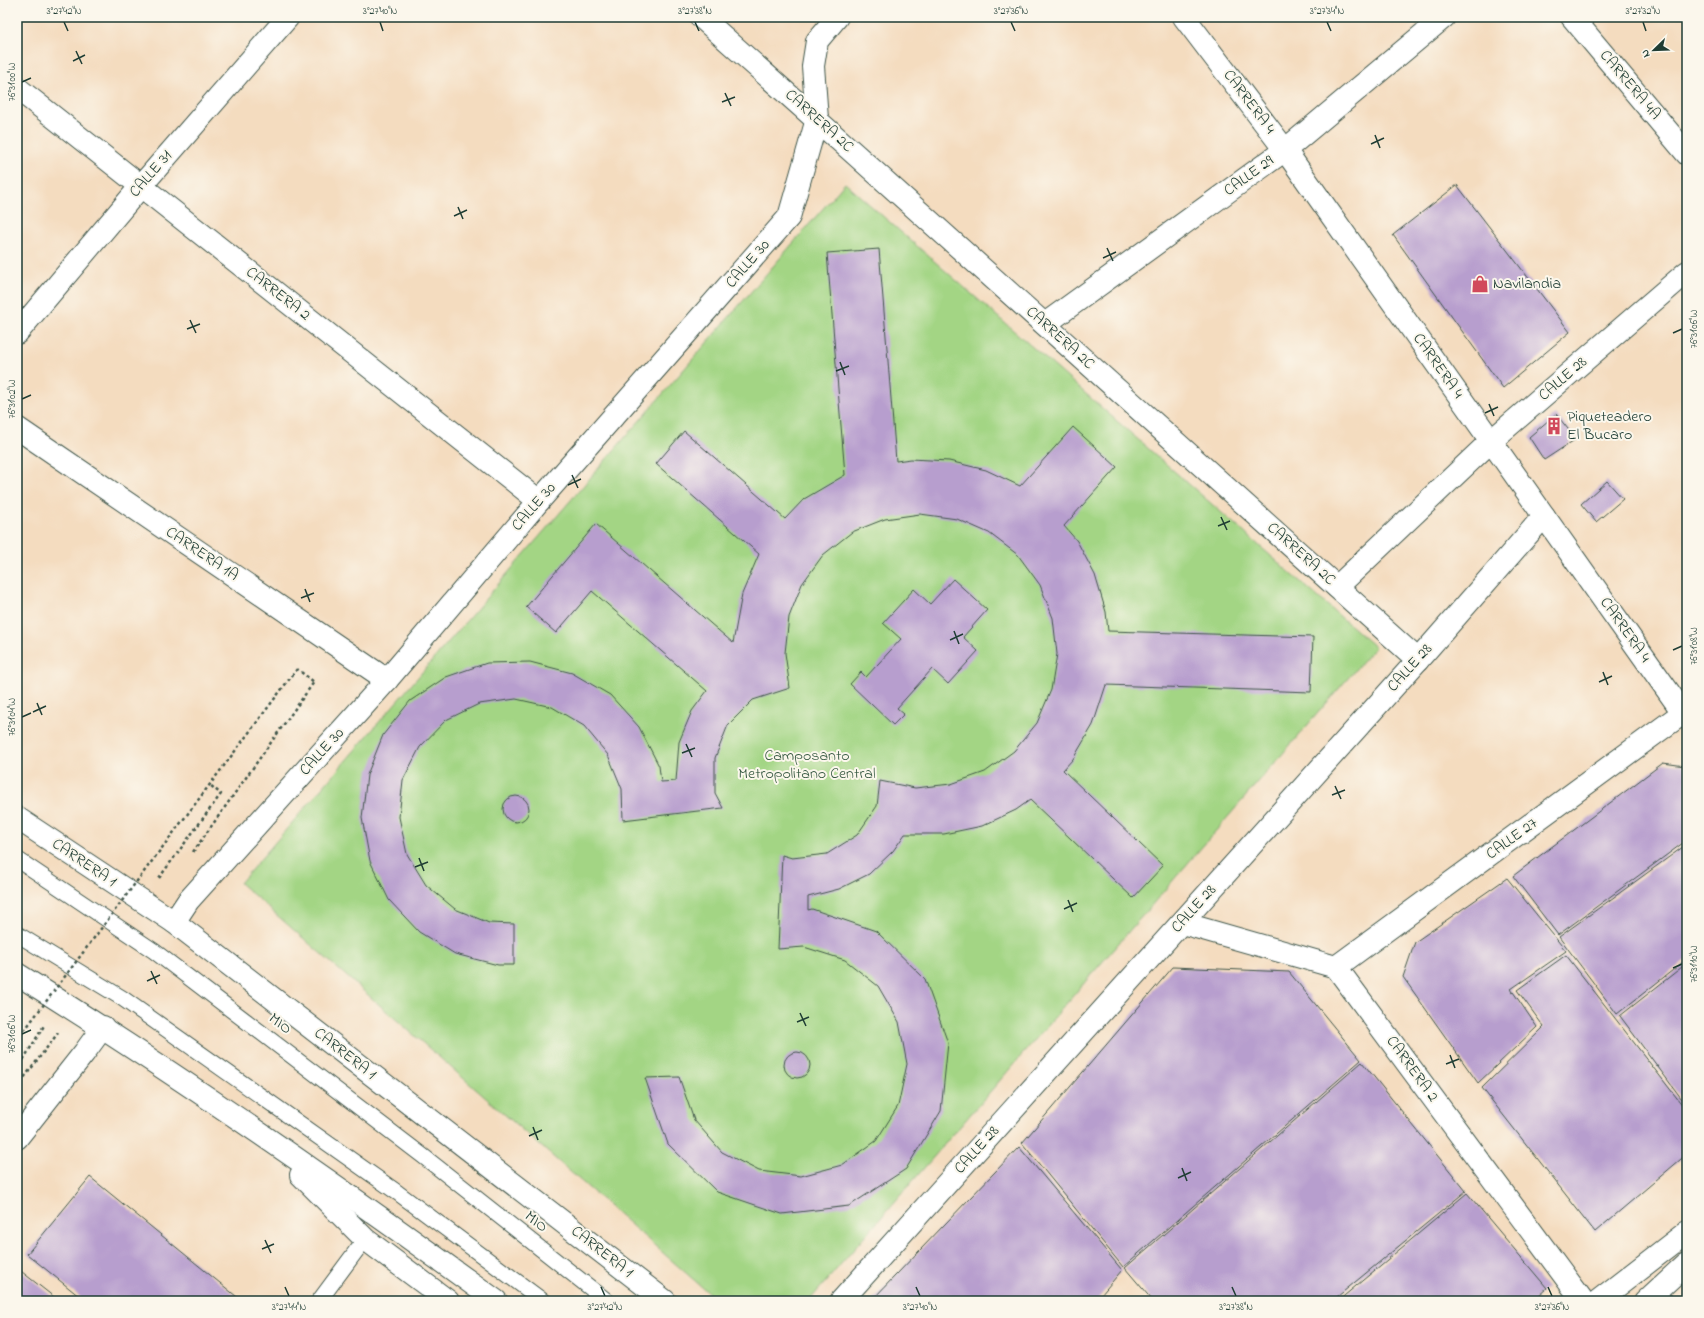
<svg xmlns="http://www.w3.org/2000/svg" width="1704" height="1318" viewBox="0 0 1704 1318" font-family="'Indie Flower',sans-serif">
<style>
.green{fill:#a3d584;stroke:#61895c}
.building{fill:#b79ece}
.lines{fill:none;stroke-linecap:round;stroke-linejoin:round}
.service-casing{stroke:#3f5549;stroke-width:17}
.minor-casing{stroke:#3f5549;stroke-width:24}
.primary-casing{stroke:#3f5549;stroke-width:24}
.path{stroke:#3f5549;stroke-width:2.5;stroke-dasharray:3 3;stroke-linecap:butt}
.service{stroke:#fff;stroke-width:15}
.minor{stroke:#fff;stroke-width:22}
.primary{stroke:#fff;stroke-width:22}
.path-bridge{stroke:#3f5549;stroke-width:2.5;stroke-dasharray:3 3;stroke-linecap:butt}
.ticks{fill:none;stroke:#1f3d34;stroke-width:1.5}
.labels{text-anchor:middle;dominant-baseline:central;stroke-width:4;stroke-linejoin:round;paint-order:stroke}
.street-label{font-size:16px;fill:#1f3d34;stroke:#fbf7ec}
.poi-label{font-size:16px;fill:#1f3d34;stroke:#fbf7ec;text-anchor:start}
.park-label{font-size:16px;fill:#395b44;stroke:#fbf7ec}
.neatline{fill:none;stroke:#1f3d34;stroke-width:1.5}
.ticks-label{font-size:10px;text-anchor:middle;fill:#1f3d34}
</style>
<rect width="100%" height="100%" fill="#fbf7ec"/>
<filter id="ink" filterUnits="userSpaceOnUse"><feTurbulence type="fractalNoise" baseFrequency=".025" numOctaves="2"/><feDisplacementMap in="SourceGraphic" scale="8" xChannelSelector="R" yChannelSelector="G"/><feConvolveMatrix kernelMatrix="1 2 1 2 8 2 1 2 1" color-interpolation-filters="sRGB"/></filter>
<filter id="wash" filterUnits="userSpaceOnUse"><feTurbulence type="fractalNoise" baseFrequency=".012" numOctaves="4" result="noise"/><feDisplacementMap in="SourceGraphic" scale="16" xChannelSelector="R" yChannelSelector="G"/><feGaussianBlur stdDeviation="0.9" result="paint"/><feColorMatrix in="noise" values="0 0 0 0 0 0 0 0 0 0 0 0 0 0 0 0 0 1.4 0 .05"/><feComposite in="paint" operator="in"/></filter>
<g filter="url(#wash)">
<rect width="100%" height="100%" fill="#f4dcbf"/>
<polygon class="green" points="845,183 1375,647 809,1301 718,1301 240,883"/>
<g id="blocks">
<g class="building">
<polygon points="1457,185 1570,332 1503,388 1393,235"/>
<polygon points="879,249 896,461 911,459 949,461 986,470 1020,486 1073,427 1117,467 1064,526 1077,541 1095,575 1106,612 1108,631 1313,637 1311,692 1106,685 1093,725 1073,759 1063,770 1163,866 1133,898 1030,800 1016,810 982,826 944,834 905,834 893,851 869,874 839,889 808,897 808,910 812,909 876,931 925,979 948,1043 941,1111 906,1169 849,1206 782,1214 717,1192 668,1144 645,1078 679,1077 694,1120 722,1152 759,1171 801,1176 842,1165 876,1141 898,1106 907,1064 899,1022 878,986 845,960 804,947 778,949 782,855 792,858 827,854 857,835 877,806 880,781 915,788 951,784 985,772 1014,751 1037,723 1051,690 1057,654 1053,618 1040,585 1018,555 989,533 957,519 920,514 885,519 852,532 823,555 802,584 789,617 785,653 790,688 753,700 728,725 715,758 715,793 723,808 623,820 622,789 608,755 584,726 552,707 516,699 479,704 446,720 420,747 403,780 399,817 407,854 426,885 455,909 489,923 514,924 514,965 498,965 455,954 419,932 389,900 370,861 362,818 367,775 383,735 410,701 446,677 487,663 530,662 572,673 610,695 639,727 659,766 661,782 676,781 679,742 692,711 707,691 592,591 556,633 526,607 596,524 733,643 742,594 759,554 656,464 684,431 785,519 804,499 845,475 827,253"/>
<polygon points="1556,414 1576,439 1544,460 1529,437"/>
<polygon points="1607,481 1623,499 1596,522 1581,504"/>
<polygon points="953,579 987,610 963,637 978,651 948,684 932,669 897,708 904,714 893,725 850,684 861,672 866,677 901,639 883,623 914,589 930,604"/>
<polygon points="1663,763 1685,766 1687,769 1687,840 1558,935 1513,876"/>
<circle cx="516" cy="809" r="13"/>
<polygon points="1687,844 1687,959 1617,1014 1559,937"/>
<polygon points="1507,878 1566,951 1511,989 1537,1027 1478,1083 1403,977 1415,942"/>
<polygon points="1566,955 1687,1111 1687,1154 1595,1232 1482,1088 1544,1027 1517,990"/>
<polygon points="1687,963 1687,1106 1620,1016"/>
<polygon points="1173,967 1289,972 1361,1060 1123,1267 1022,1143"/>
<circle cx="797" cy="1065" r="13"/>
<polygon points="1362,1062 1466,1191 1332,1301 1153,1301 1125,1268"/>
<polygon points="1019,1147 1122,1270 1096,1301 871,1301"/>
<polygon points="90,1177 242,1301 85,1301 27,1254"/>
<polygon points="1467,1193 1547,1288 1532,1301 1338,1301"/>
<polygon points="17,1268 59,1301 17,1301"/>
</g>
</g>
</g>
<g filter="url(#ink)">
<use href="#blocks" fill-opacity="0" stroke="#3f5549" stroke-width="1"/>
<g class="lines">
<g class="service-casing">
<g id="service">
<polyline points="17,859 154,951 423,1156 607,1301"/>
<polyline points="17,934 122,998 398,1193 543,1301"/>
<polyline points="319,1301 365,1239"/>
</g>
</g>
<g class="minor-casing">
<g id="minor">
<polyline points="701,17 856,155 1418,660"/>
<polyline points="1184,17 1285,150 1687,718"/>
<polyline points="1572,17 1687,154"/>
<polyline points="17,88 539,501"/>
<polyline points="1045,324 1285,150 1444,17"/>
<polyline points="17,333 141,186 288,17"/>
<polyline points="17,428 387,680"/>
<polyline points="1337,587 1491,441 1687,272"/>
<polyline points="174,922 188,901 387,680 539,501 789,217 817,119 813,66 817,41 837,17"/>
<polyline points="1182,923 1336,967 1583,1301"/>
<polyline points="1336,967 1687,710"/>
<polyline points="17,1138 84,1053 103,1027"/>
<polyline points="841,1301 1418,660 1544,516"/>
</g>
</g>
<g class="primary-casing">
<g id="primary">
<polyline points="17,818 174,922 665,1301"/>
<path d="M 17,974 C 181,1076 340,1187 496,1301"/>
<polyline points="301,1175 365,1239 448,1301"/>
<polyline points="1598,1301 1687,1232"/>
<polyline points="1646,1301 1687,1263"/>
</g>
</g>
<g class="path">
<polyline points="193,852 314,682 297,669"/>
<polyline points="159,878 221,794 210,785"/>
<polyline points="17,1070 45,1024"/>
<polyline points="17,1087 58,1033"/>
</g>
<use href="#service" class="service"/>
<use href="#minor" class="minor"/>
<use href="#primary" class="primary"/>
<polyline class="path-bridge" points="17,1040 297,669"/>
</g>
</g>
<path class="ticks" d="M 64,22 L 68,31M 380,22 L 383,31M 695,22 L 699,31M 1011,22 L 1015,31M 1327,22 L 1331,31M 1643,22 L 1646,31M 76,51 L 82,64M 73,61 L 85,55M 22,82 L 31,78M 725,93 L 731,106M 722,102 L 735,97M 1375,135 L 1380,148M 1371,144 L 1384,138M 458,207 L 463,219M 454,216 L 467,210M 1107,248 L 1113,261M 1103,258 L 1116,252M 190,320 L 196,333M 187,329 L 200,324M 1673,333 L 1682,329M 840,362 L 845,375M 836,371 L 849,366M 22,399 L 31,395M 1489,404 L 1494,416M 1485,413 L 1498,407M 572,475 L 578,488M 568,485 L 581,479M 1221,517 L 1227,530M 1218,526 L 1230,521M 305,589 L 310,602M 301,598 L 314,593M 954,631 L 959,644M 950,640 L 963,634M 1673,650 L 1682,646M 1603,672 L 1608,685M 1599,682 L 1612,676M 37,703 L 42,715M 33,712 L 46,706M 22,717 L 31,713M 686,744 L 692,757M 682,753 L 695,748M 1335,786 L 1341,799M 1332,795 L 1345,790M 419,858 L 424,871M 415,867 L 428,862M 1068,900 L 1073,912M 1064,909 L 1077,903M 1673,968 L 1682,964M 151,971 L 157,984M 147,981 L 160,975M 800,1013 L 806,1026M 797,1022 L 809,1017M 22,1034 L 31,1030M 1450,1055 L 1455,1068M 1446,1064 L 1459,1059M 533,1127 L 538,1140M 529,1136 L 542,1130M 1182,1168 L 1187,1181M 1178,1178 L 1191,1172M 265,1240 L 271,1253M 262,1249 L 274,1244M 285,1287 L 289,1296M 601,1287 L 605,1296M 916,1287 L 920,1296M 1232,1287 L 1236,1296M 1548,1287 L 1552,1296"/>
<defs>
<g id="shop-bare" transform="scale(1.38)"><path d="M-5-2.5h2.3a2.7 3.5 0 0 1 5.4 0H5L5.5 6h-11ZM-1.5-2.5h3a1.5 2.3 0 0 0-3 0Z" fill="#d1495b" stroke="#fbf7ec" stroke-width="2.5" paint-order="stroke"/></g>
<g id="building-bare" transform="scale(1.38)"><path d="M-4-6H4V6H1V3H-1V6H-4ZM-2.5-4.3h1.7v1.8h-1.7ZM.8-4.3h1.7v1.8H.8ZM-2.5-1h1.7V.8h-1.7ZM.8-1h1.7V.8H.8Z" fill="#d1495b" stroke="#fbf7ec" stroke-width="2.5" paint-order="stroke"/></g>
</defs>
<g fill-rule="evenodd">
<use href="#shop-bare" x="1480" y="284"/>
<use href="#building-bare" x="1554" y="426"/>
</g>
<g class="labels">
<g class="street-label">
<text transform="translate(1630 85) rotate(50)">CARRERA 4A</text>
<text transform="translate(1249 102) rotate(53)">CARRERA 4</text>
<text transform="translate(819 121) rotate(42)">CARRERA 2C</text>
<text transform="translate(151 174) rotate(-49)">CALLE 31</text>
<text transform="translate(1249 176) rotate(-36)">CALLE 29</text>
<text transform="translate(748 264) rotate(-49)">CALLE 30</text>
<text transform="translate(278 294) rotate(38)">CARRERA 2</text>
<text transform="translate(1060 338) rotate(42)">CARRERA 2C</text>
<text transform="translate(1438 366) rotate(55)">CARRERA 4</text>
<text transform="translate(1563 379) rotate(-41)">CALLE 28</text>
<text transform="translate(534 507) rotate(-49)">CALLE 30</text>
<text transform="translate(202 554) rotate(34)">CARRERA 1A</text>
<text transform="translate(1301 554) rotate(42)">CARRERA 2C</text>
<text transform="translate(1625 630) rotate(55)">CARRERA 4</text>
<text transform="translate(1410 668) rotate(-48)">CALLE 28</text>
<text transform="translate(322 752) rotate(-48)">CALLE 30</text>
<text transform="translate(1512 839) rotate(-36)">CALLE 27</text>
<text transform="translate(84 863) rotate(34)">CARRERA 1</text>
<text transform="translate(1194 909) rotate(-48)">CALLE 28</text>
<text transform="translate(280 1024) rotate(37)">MIO</text>
<text transform="translate(345 1054) rotate(38)">CARRERA 1</text>
<text transform="translate(1412 1069) rotate(54)">CARRERA 2</text>
<text transform="translate(977 1150) rotate(-48)">CALLE 28</text>
<text transform="translate(536 1222) rotate(38)">MIO</text>
<text transform="translate(602 1252) rotate(38)">CARRERA 1</text>
</g>
<g class="poi-label">
<text x="1493" y="284">Navilandia</text>
<text x="1567" y="417">Piqueteadero<tspan x="1567" dy="18">El Bucaro</tspan></text>
</g>
<g class="park-label">
<text x="807" y="756">Camposanto<tspan x="807" dy="18">Metropolitano Central</tspan></text>
</g>
</g>
<rect width="1704" height="1318" fill="none" stroke="#fbf7ec" stroke-width="44"/>
<g transform="translate(1654 50) rotate(247)" stroke="#fbf7ec" stroke-width="3" paint-order="stroke">
<path d="M0-3L7 15L0 10L-7 15Z" fill="#1f3d34"/>
<text y="-6" font-size="11" font-weight="bold" text-anchor="middle" fill="#1f3d34">N</text>
</g>
<rect x="22" y="22" width="1660" height="1274" class="neatline"/>
<g class="ticks-label">
<text x="64" y="14">3°27'42"N</text>
<text x="380" y="14">3°27'40"N</text>
<text x="695" y="14">3°27'38"N</text>
<text x="1011" y="14">3°27'36"N</text>
<text x="1327" y="14">3°27'34"N</text>
<text x="1643" y="14">3°27'32"N</text>
<text transform="translate(11 82) rotate(-90)" y="4">76°31'00"W</text>
<text transform="translate(1693 329) rotate(-90)" y="4">76°31'06"W</text>
<text transform="translate(11 399) rotate(-90)" y="4">76°31'02"W</text>
<text transform="translate(1693 646) rotate(-90)" y="4">76°31'08"W</text>
<text transform="translate(11 717) rotate(-90)" y="4">76°31'04"W</text>
<text transform="translate(1693 964) rotate(-90)" y="4">76°31'10"W</text>
<text transform="translate(11 1034) rotate(-90)" y="4">76°31'06"W</text>
<text x="289" y="1310">3°27'44"N</text>
<text x="605" y="1310">3°27'42"N</text>
<text x="920" y="1310">3°27'40"N</text>
<text x="1236" y="1310">3°27'38"N</text>
<text x="1552" y="1310">3°27'36"N</text>
</g>
</svg>
